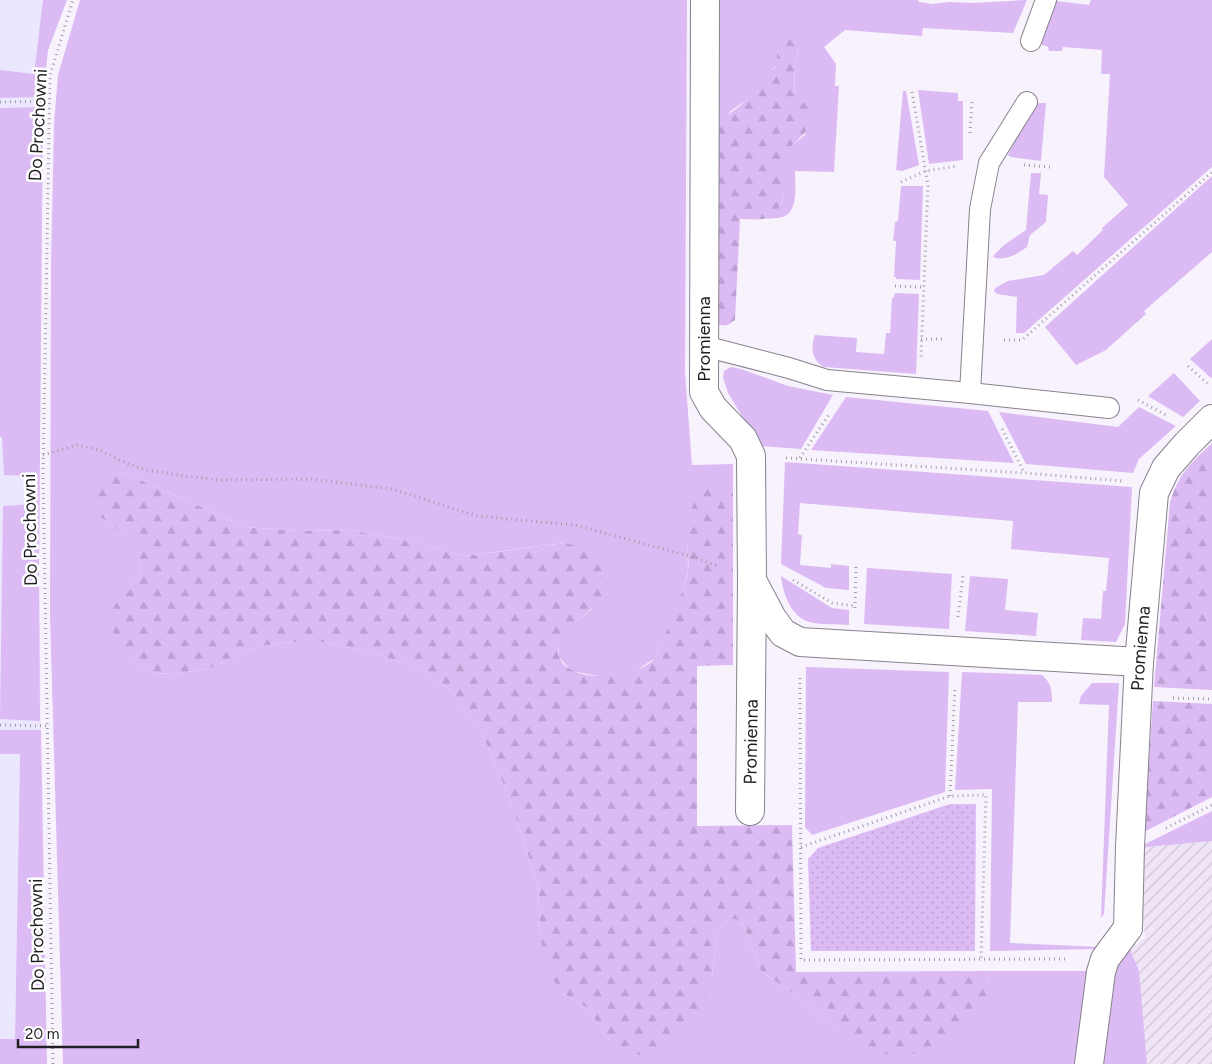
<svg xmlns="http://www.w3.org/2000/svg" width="1212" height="1064" viewBox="0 0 1212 1064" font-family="Figtree,sans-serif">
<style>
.commercial{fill:#ebe7fe}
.industrial{fill:url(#industrial-furrows)}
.green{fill:#dcbbf4}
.forest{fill:url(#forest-firs)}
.park{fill:url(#park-dots)}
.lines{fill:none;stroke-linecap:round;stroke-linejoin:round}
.service-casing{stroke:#87828b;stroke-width:22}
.pedestrian-casing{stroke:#87828b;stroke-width:30}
.minor-casing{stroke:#87828b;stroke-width:30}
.path{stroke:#a29ea6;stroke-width:3;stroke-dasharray:1 4;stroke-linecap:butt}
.service{stroke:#fff;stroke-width:20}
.pedestrian{stroke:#fff;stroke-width:28}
.minor{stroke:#fff;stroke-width:28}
.labels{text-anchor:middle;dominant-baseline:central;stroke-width:5;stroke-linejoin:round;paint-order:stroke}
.street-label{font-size:18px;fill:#211f23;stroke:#fff}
</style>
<defs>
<pattern id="industrial-furrows" width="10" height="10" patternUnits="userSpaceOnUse" patternTransform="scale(1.25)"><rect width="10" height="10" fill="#efe5f7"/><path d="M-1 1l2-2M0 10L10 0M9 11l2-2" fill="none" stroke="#cdc4d3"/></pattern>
<pattern id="forest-firs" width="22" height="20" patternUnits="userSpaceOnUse" patternTransform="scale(1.25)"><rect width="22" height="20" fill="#dcbbf4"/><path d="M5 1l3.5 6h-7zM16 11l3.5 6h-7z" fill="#bca0d1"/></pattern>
<pattern id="park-dots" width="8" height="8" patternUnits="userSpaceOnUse" patternTransform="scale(1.25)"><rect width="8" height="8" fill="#dcbbf4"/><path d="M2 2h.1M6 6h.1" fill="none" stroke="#bca0d1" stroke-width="1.8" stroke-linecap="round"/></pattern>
</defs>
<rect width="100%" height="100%" fill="#f8f2fd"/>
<g class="commercial">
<polygon points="0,0 67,0 48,50 43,97 39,567 41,730 0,730"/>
<polygon points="0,754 20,754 15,1039 0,1039"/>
</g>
<polygon class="industrial" points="1212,841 1212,1064 1147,1064 1135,959 1130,949 1145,938 1137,848"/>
<g class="green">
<polygon points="43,0 67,0 48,50 43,97 0,98 0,70 34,74"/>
<polygon points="80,0 687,0 685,372 692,465 733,464 733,483 722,483 687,528 688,570 681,599 655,658 633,673 604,677 571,671 559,657 558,643 567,629 593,608 564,543 465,556 401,539 348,530 299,531 246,527 122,472 107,472 102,518 130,539 140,556 139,576 128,591 130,662 151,673 175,674 210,668 256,647 291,642 326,642 382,656 416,668 451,690 482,733 511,802 538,885 540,934 562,993 586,1007 609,1040 712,977 717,933 724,921 736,919 744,927 761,971 804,1001 841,1034 989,983 985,971 1092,971 1081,1064 63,1064 50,616 51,265 54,124 58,75"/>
<path d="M 720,0 L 918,0 L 919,2 L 932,4 L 949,2 L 974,3 L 1027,0 L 1013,33 L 923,28 L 922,36 L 845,30 L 824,47 L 836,64 L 835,86 L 839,86 L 834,172 L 795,171 C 795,183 798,205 788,214 C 783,219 772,218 765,219 C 796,201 777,180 786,155 C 790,146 797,141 805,135 L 810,106 C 807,104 801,102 799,99 C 790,89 797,62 798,49 L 777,44 L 777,65 L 753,84 L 745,101 L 732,110 L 719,125 Z"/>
<polygon points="1091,0 1212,0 1212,167 1024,333 1016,333 1017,297 997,294 994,291 995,288 1008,281 1044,275 1073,251 1077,255 1103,230 1102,228 1128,205 1104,177 1110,74 1101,74 1102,50 1063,47 1062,51 1049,51 1048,47 1040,44 1056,1 1089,5"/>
<polygon points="918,90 958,93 958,101 963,101 963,160 929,164"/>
<polygon points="903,91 906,91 919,165 902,171 896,170"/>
<polygon points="1034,103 1046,103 1041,161 1011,157 1008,155"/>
<polygon points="43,107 39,567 40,721 0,719 3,506 32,504 32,476 4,475 2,437 0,437 0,108"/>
<path d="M 1031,173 L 1041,173 L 1039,194 L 1048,195 L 1046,222 L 1030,235 L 1027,247 C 1017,254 1008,260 995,258 L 993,256 L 1004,245 L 1026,230 Z"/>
<polygon points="1212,176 1212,252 1144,311 1146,314 1106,350 1076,365 1045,327"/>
<polygon points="901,186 923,186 920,280 896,279 896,277 894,277 896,241 893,241 895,222 898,221"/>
<path d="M 895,293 L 919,294 L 916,374 L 824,367 C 812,360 810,348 815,335 L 857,338 L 856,352 L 884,354 L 886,333 L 890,333 L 892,298 L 894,297 Z"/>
<polygon points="1212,339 1212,377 1211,378 1190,359"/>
<polygon points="731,367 741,369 788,386 833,395 801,449 760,446 728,393 723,378 724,371"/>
<polygon points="1174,373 1200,401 1183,417 1148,396"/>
<polygon points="846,397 988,411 1014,463 811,450"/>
<polygon points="1139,407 1176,426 1139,459 1133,473 1026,464 999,412 1118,427"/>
<polygon points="785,462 1132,487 1125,624 1116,642 1081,640 1083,618 1101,619 1103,591 1106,591 1109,558 1011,549 1013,521 800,503 798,534 802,535 800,565 831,568 831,564 849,566 849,590 826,588 781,564"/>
<polygon points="867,568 952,574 949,629 864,624"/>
<path d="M 781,576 L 832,608 L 849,610 L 849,625 C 837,624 819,625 809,622 C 790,616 783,593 781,576 Z"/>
<polygon points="970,576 1008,579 1005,610 1038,613 1036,636 965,631"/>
<polygon points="806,667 949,672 945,792 812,835 805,827"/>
<path d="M 962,672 L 1042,675 C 1051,682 1052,691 1052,702 L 1018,702 L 1010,943 L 1100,947 L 1095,949 L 990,951 L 992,789 L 955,790 Z"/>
<polygon points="1092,683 1119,683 1104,914 1101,918 1109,705 1079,704 1081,696"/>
<polygon points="0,730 41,730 47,1064 0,1064 0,1039 15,1039 20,754 0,754"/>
<polygon points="1212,811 1212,841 1137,848"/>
<polygon points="1126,947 1130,949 1139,971 1147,1064 1097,1064 1118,953"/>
</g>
<g class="forest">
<path d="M 789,34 L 797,37 L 798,49 L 794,79 L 795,92 L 799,99 L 810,106 L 815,114 C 810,136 794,137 787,155 C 784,161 785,171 785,178 C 785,194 782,215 763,219 C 756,220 747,219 740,219 L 735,320 C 729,325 725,327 717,324 L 719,125 C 725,114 736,111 744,102 C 748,97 749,89 753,84 C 760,73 770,73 777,65 L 777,44 L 780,36 Z"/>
<path d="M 1212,443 L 1212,690 L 1154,687 L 1170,503 C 1178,474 1191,463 1212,443 Z"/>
<path d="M 107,472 L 122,472 L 246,527 L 299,531 L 348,530 L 401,539 L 465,556 L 565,543 L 598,551 C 602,556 607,561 609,567 C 610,570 609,575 609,578 C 606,613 550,626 559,656 C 567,686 646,680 657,654 C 667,628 680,604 687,576 C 691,560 685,543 687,527 C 691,500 703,482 733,483 L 733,665 L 697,666 L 697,826 L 792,825 L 796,972 L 985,971 L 989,983 L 983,1006 L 953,1038 L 910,1055 L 875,1054 L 841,1034 L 804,1001 L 761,971 L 744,927 L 736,919 L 724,921 L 717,933 L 712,977 L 692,1024 L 662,1049 L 638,1055 L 609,1040 L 586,1007 L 562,993 L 547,970 L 540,934 L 538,885 L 511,802 L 482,733 L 451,690 L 416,668 L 382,656 L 326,642 L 291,642 L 256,647 L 210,668 L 175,674 L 151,673 L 130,662 L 118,648 L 111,626 L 114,606 L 128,591 L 139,576 L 140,556 L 130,539 L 102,518 L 91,496 L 95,479 Z"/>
<polygon points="1153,701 1212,704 1212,797 1144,832"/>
</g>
<polygon class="park" points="950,804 976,804 975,951 811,951 808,859 818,848"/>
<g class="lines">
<g class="service-casing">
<g id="service">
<polyline points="1031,41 1046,0"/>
<polyline points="704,346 789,368 827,380 970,393 980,209 989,163 1027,102"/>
<polyline points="970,393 1109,408"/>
</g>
</g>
<g class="pedestrian-casing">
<polyline id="pedestrian" points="1089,1064 1101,972 1105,959 1128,928"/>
</g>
<g class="minor-casing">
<g id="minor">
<polyline points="705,0 704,392 713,408 743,439 751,456 752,581 750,811"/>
<polyline points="754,584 772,618 783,633 800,642 1139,662"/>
<path id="s1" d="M 1128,928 L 1130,847 L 1139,662 L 1154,493 L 1166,468 L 1187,444 L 1212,419"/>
</g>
</g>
<g class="path">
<polyline points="912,92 928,185 921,357"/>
<polyline points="0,102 50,101"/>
<polyline points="970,133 972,101"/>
<polyline points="1024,165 1050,167"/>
<polyline points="901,182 926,171 958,166"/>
<polyline points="895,286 924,287"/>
<polyline points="921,339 943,339"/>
<polyline points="1004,340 1022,340 1212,172"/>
<polyline points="1188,366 1209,385"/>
<polyline points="1138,400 1166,415"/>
<polyline points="1002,429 1024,472"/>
<polyline points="43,455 77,445 99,450 128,464 147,470 185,476 218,480 311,479 392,489 477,516 575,525 697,558 717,566"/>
<polyline points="786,458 1025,473 1122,481"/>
<polyline points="800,458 830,413"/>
<polyline points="793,580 832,603 855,606"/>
<polyline points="855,608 856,566"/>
<polyline points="958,617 963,576"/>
<polyline points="800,678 801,960 1068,959"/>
<polyline points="1173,698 1212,699"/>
<polyline points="0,725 47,726"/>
<polyline points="950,796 955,686"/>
<polyline points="1166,828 1212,805"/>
<polyline points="801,847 950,796 986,795 981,959"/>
<polyline points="53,1064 43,473 50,75 73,0"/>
</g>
<use href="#service" class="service"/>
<use href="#pedestrian" class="pedestrian"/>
<use href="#minor" class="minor"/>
</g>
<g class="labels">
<g class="street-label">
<text transform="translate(38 125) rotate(-87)">Do Prochowni</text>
<text transform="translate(704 339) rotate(-90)">Promienna</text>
<text transform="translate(30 530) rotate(-91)">Do Prochowni</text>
<text stroke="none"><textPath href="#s1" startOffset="280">Promienna</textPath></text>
<text transform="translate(751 742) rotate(-89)">Promienna</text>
<text transform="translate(37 935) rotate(-91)">Do Prochowni</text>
</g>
</g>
<path d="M18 1039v8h120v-8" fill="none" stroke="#211f23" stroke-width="2.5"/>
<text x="25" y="1039" font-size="15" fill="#211f23" stroke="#ffffff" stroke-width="4" paint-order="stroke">20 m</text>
</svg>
